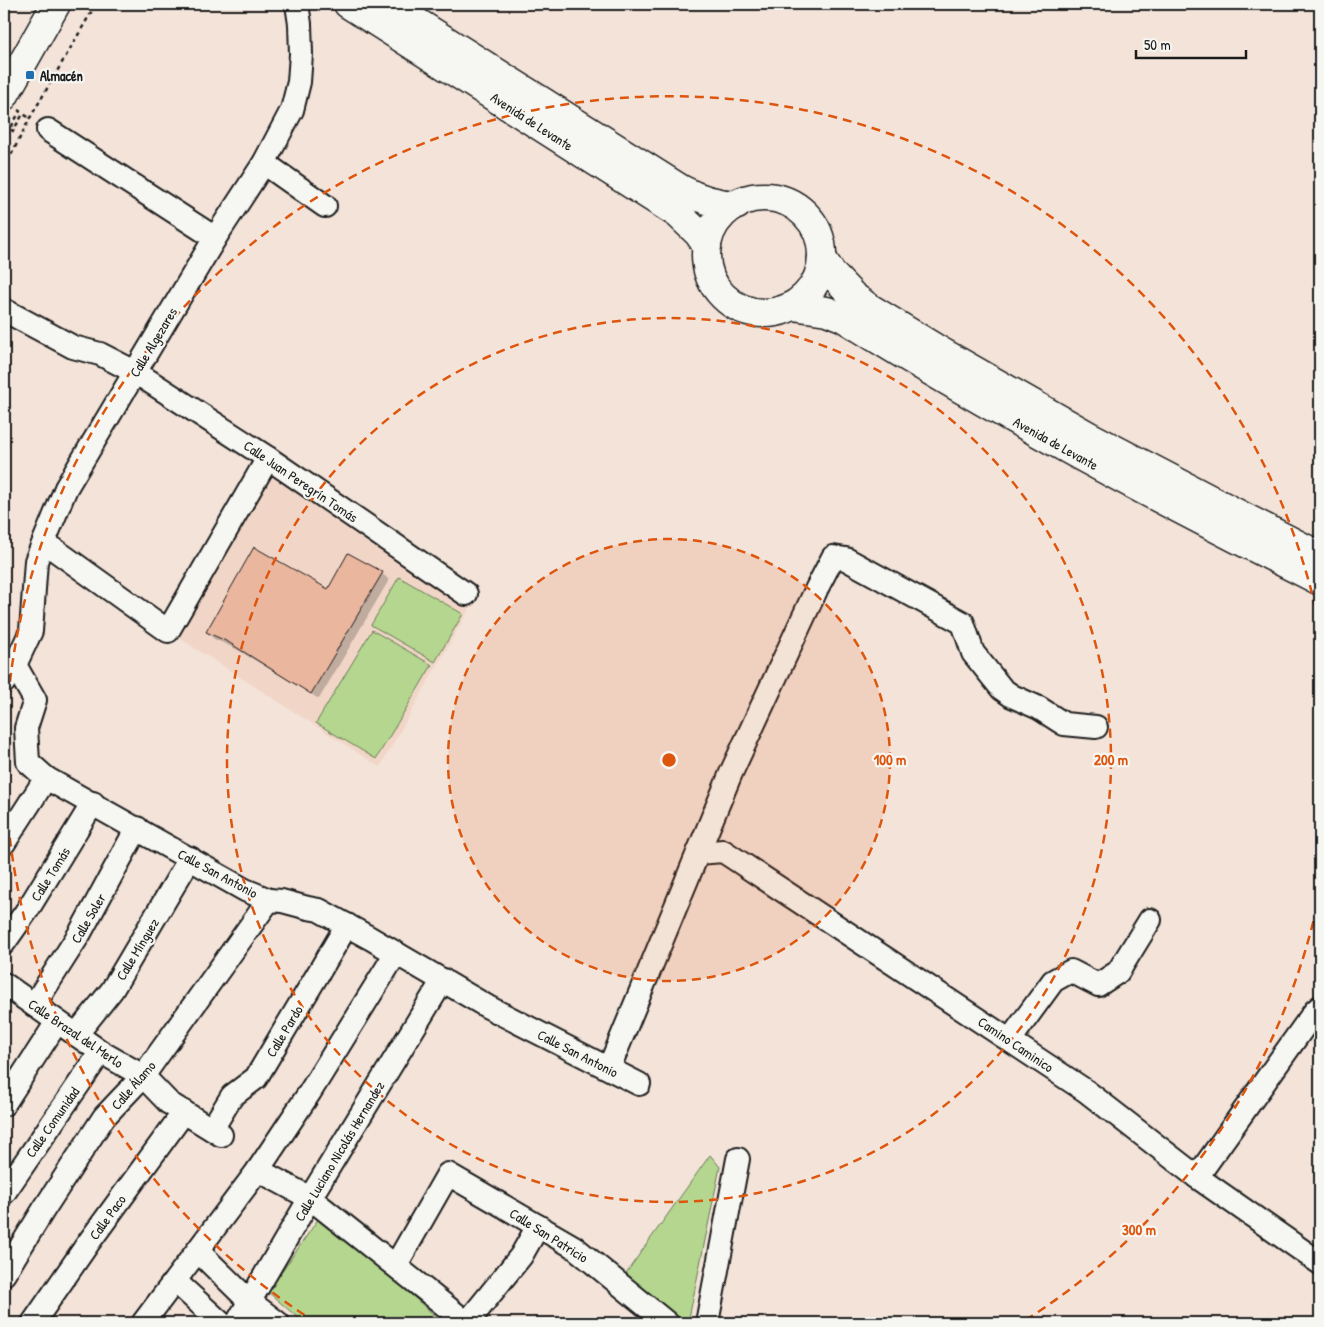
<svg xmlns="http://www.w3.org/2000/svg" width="1324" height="1327" viewBox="0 0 1324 1327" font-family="'Patrick Hand',sans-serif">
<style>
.built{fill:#f1d6c7}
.green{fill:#b4d68f;stroke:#687956}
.shadow{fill:#0003}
.building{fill:#ebb69e;stroke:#1c1c1c}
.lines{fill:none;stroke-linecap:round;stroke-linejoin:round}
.minor-casing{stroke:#1c1c1c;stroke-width:26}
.major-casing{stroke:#1c1c1c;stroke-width:31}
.path{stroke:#1c1c1c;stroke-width:2.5;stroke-dasharray:4 4;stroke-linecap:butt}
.minor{stroke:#f6f6f2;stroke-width:22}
.major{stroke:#f6f6f2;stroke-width:28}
.ring{fill:none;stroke:#de560d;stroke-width:2.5;stroke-dasharray:9 6}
.poi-dot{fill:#1f6fb2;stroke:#f6f6f2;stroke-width:2}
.labels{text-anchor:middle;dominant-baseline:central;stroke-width:4.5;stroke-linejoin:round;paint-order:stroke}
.poi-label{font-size:14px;font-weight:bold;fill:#1c1c1c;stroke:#f6f6f2;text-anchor:start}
.street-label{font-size:14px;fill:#1c1c1c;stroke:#f6f6f2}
.centre{fill:#de560d;stroke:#f6f6f2;stroke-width:2.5}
.ring-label{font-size:15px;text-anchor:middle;font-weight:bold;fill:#de560d;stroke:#f6f6f2;stroke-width:4.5;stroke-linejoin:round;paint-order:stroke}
</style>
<rect width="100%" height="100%" fill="#f3e3d9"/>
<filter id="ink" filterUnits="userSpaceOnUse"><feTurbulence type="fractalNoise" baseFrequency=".02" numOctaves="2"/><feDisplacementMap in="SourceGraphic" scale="10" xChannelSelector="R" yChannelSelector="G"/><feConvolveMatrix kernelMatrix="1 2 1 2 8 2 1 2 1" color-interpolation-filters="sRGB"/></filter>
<g filter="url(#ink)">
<polygon class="built" points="268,458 473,602 380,767 168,631"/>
<g class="green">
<polygon points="399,577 463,614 435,662 371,625"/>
<polygon points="372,630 432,665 376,759 316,723"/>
<polygon points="710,1155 720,1167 688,1323 679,1323 624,1276"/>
<polygon points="321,1215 441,1321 440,1323 304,1323 268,1292"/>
</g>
<polygon class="shadow" points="382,573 389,580 319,699 236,649 214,639 207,632"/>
<polygon class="building" points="254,547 328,589 348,553 383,572 311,694 228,642 206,632"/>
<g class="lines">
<g class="minor-casing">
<g id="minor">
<polyline points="48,130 215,238"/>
<polyline points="264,163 325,206"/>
<polyline points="4,310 73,347 100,354 135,372 268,458 466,594"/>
<polyline points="44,542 168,631 268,458"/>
<polyline points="15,665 35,700 26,728 28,762 46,778 245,890 269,900 282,901 308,908 319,910 370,938 488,1007 639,1084"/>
<polyline points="4,682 15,665 31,631 36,561 66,488 215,238 264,163 292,110 299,82 301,54 300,24 297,4"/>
<polyline points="4,843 46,778"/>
<polyline points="698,853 723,851 1086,1091 1197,1177 1320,1263"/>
<polyline points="4,943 28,909 93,803"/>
<polyline points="4,984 101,1052 143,1076 169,1103 221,1135"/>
<polyline points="34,1005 80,933 137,828"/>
<polyline points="76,1035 112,990 190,858"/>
<polyline points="1010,1040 1053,981 1071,971 1098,985 1118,972 1150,920"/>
<polyline points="609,1068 731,773 817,588 833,557 846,559 963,623 973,653 1002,689 1012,696 1039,708 1064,724 1096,727"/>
<polyline points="4,1104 57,1022"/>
<polyline points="212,1129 232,1096 256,1078 347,925"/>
<polyline points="258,1170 310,1198 467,1323"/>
<polyline points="1197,1177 1315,1011 1320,1007"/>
<polyline points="4,1193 101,1052"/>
<polyline points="198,1251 249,1301 278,1323"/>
<polyline points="396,1265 448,1174 574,1247 667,1323"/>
<polyline points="4,1274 44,1209 104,1117 143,1076 269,900"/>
<polyline points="175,1281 221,1323"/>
<polyline points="33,1323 89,1242 184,1112"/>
<polyline points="143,1323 258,1170 310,1092 396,953"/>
<polyline points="237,1323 310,1198 443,980"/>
<polyline points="467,1323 521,1256 538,1226"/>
<polyline points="707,1323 738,1159"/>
</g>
</g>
<g class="major-casing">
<g id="major">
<polyline points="348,4 678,214 698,233 707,246"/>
<path d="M 388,4 L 681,189 C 699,199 716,204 737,205"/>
<polyline points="4,96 56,4"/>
<circle cx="764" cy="255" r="58"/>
<polyline points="822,258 832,274 853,296 868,307 940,351 1089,436 1242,516 1320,556"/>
<path d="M 793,306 L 827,311 L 842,317 C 996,414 1157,499 1320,581"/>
</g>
</g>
<g class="path">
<polyline points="18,110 20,111 10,129 13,131 23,114 30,118"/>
<polyline points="4,169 30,118 96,4"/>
</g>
<use href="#minor" class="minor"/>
<use href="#major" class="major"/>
</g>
</g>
<circle cx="669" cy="760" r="221" fill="#de560d" fill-opacity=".12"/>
<g class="ring">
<circle cx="669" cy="760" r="221"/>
<circle cx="669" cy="760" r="442"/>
<path d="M1320 892A664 664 0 0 1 1021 1323M317 1323A664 664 0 1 1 1320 628"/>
</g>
<rect class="poi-dot" x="25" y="70" width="10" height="10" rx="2.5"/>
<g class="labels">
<g class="poi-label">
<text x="40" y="75">Almacén</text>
</g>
<g class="street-label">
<text transform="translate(532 121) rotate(33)">Avenida de Levante</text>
<text transform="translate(153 342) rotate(-59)">Calle Algezares</text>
<text transform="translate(1056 443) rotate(29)">Avenida de Levante</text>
<text transform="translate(301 481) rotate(34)">Calle Juan Peregrín Tomás</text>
<text transform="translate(218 873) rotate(28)">Calle San Antonio</text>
<text transform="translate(50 874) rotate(-58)">Calle Tomás</text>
<text transform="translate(88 918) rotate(-60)">Calle Soler</text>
<text transform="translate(137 949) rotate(-59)">Calle Mínguez</text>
<text transform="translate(284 1031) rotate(-59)">Calle Pardo</text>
<text transform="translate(76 1033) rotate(34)">Calle Brazal del Merlo</text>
<text transform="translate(1016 1044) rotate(34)">Camino Caminico</text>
<text transform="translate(578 1053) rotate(27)">Calle San Antonio</text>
<text transform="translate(133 1085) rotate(-49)">Calle Álamo</text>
<text transform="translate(52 1122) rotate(-55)">Calle Comunidad</text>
<text transform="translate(339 1151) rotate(-59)">Calle Luciano Nicolás Hernandez</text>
<text transform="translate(107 1217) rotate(-54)">Calle Paco</text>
<text transform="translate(549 1235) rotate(32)">Calle San Patricio</text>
</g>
</g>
<circle cx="669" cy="760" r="8" class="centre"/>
<g class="ring-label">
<text x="890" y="765">100 m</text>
<text x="1111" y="765">200 m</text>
<text x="1139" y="1235">300 m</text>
</g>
<rect width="1324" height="1327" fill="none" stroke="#f6f6f2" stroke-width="20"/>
<rect x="10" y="10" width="1304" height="1307" fill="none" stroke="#1c1c1c" stroke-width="2" filter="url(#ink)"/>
<path d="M1136 50v8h110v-8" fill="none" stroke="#1c1c1c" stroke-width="2.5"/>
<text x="1144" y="50" font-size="15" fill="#1c1c1c" stroke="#f6f6f2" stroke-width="4" paint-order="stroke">50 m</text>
</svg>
